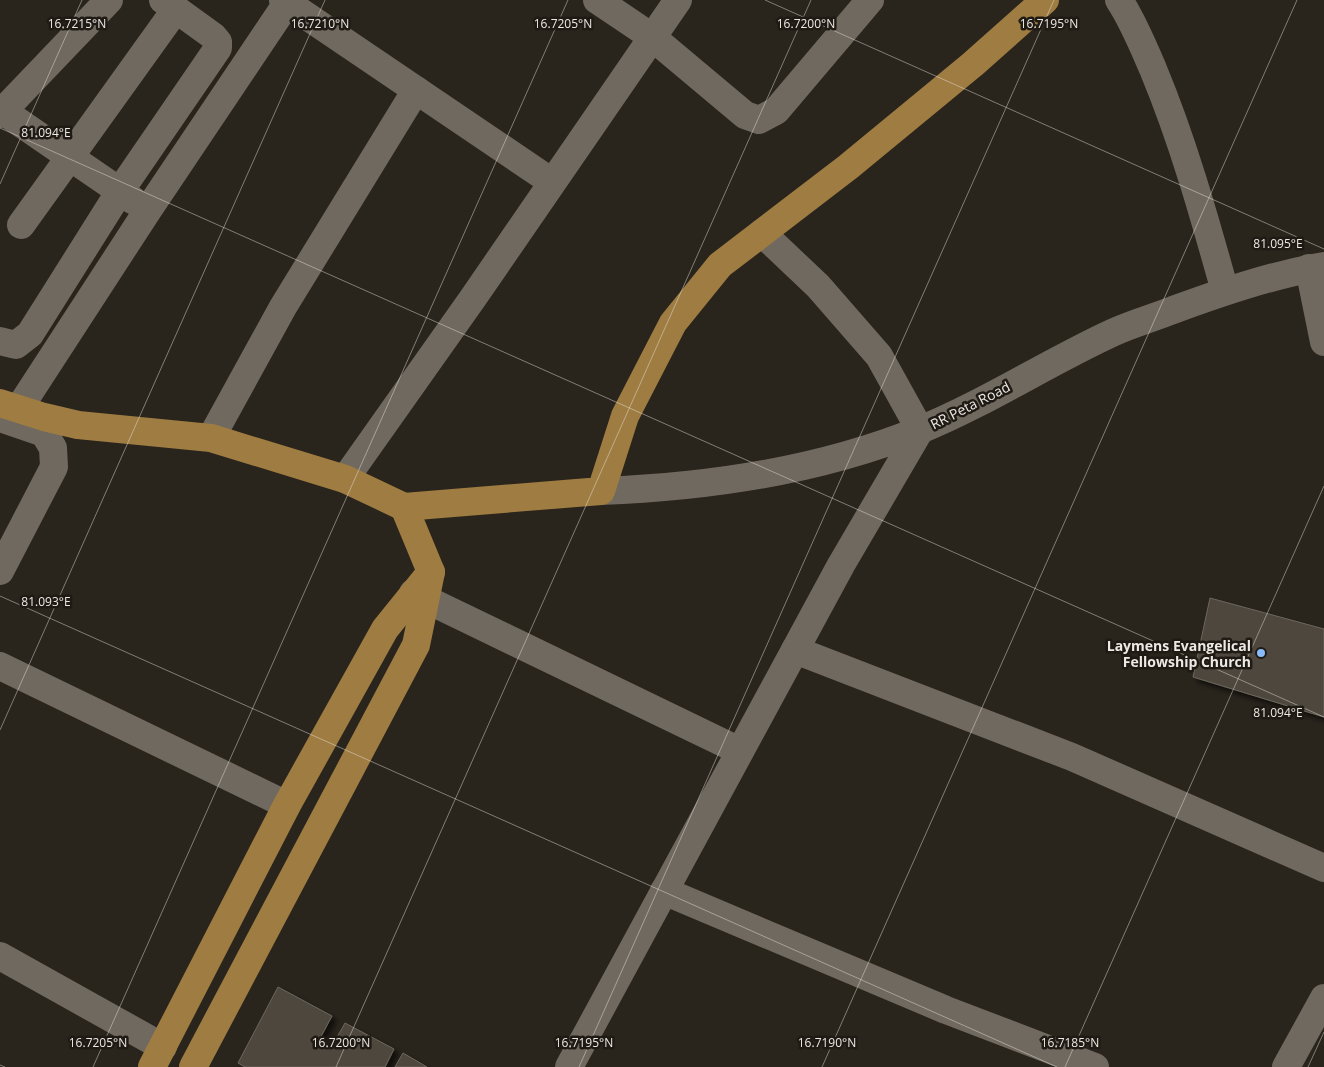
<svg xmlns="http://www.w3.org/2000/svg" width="1324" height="1067" viewBox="0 0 1324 1067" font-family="'Open Sans',sans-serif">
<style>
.building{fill:#4d473e;stroke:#6d675e;filter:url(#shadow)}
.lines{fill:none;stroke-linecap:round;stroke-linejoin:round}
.minor{stroke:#706960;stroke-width:28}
.major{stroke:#9f7c41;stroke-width:28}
.ticks{fill:none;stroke:#ede9e4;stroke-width:1;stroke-opacity:0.45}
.poi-dot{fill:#89bafc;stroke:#1f1a13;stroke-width:2}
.labels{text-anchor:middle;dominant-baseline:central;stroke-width:5;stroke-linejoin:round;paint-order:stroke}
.street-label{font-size:14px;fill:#ede9e4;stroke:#1f1a13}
.poi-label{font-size:14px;font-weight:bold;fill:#ede9e4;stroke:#1f1a13;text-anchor:end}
.ticks-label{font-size:12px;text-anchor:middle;fill:#ede9e4;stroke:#1f1a13;stroke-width:5;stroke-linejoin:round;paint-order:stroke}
</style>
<defs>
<filter id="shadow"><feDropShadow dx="4.5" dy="4.5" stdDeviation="2.5" flood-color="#0009"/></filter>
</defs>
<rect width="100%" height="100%" fill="#29241c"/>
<g class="building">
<polygon points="1210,598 1324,629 1324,717 1193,677"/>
<polygon points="278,987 332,1016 318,1042 331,1048 345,1023 394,1049 385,1067 245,1067 238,1063"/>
<polygon points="403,1053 427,1067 395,1067"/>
</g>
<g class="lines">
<g class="minor">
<polyline points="283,0 552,182"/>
<polyline points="597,0 652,37 745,115 759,120 776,111 870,0"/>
<path d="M 1119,0 C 1133,21 1143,46 1153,69 C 1183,141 1204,216 1225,291"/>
<polyline points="0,109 134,201"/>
<polyline points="0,114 109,0"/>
<polyline points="21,225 176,9"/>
<polyline points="1309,268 1324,342"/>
<polyline points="0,341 16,345 30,334 120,191 218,48 218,42 213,36 163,0"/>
<polyline points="18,410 148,210 287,3"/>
<polyline points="0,418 44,433 53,448 54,467 0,571"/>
<polyline points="211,438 283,307 416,90"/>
<polyline points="345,479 473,298 678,0"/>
<path d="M 601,491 C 709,487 819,471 920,430 C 986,403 1047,363 1112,333 C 1131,324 1153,318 1173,310 C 1222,292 1272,275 1324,266"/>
<polyline points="413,593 740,751"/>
<polyline points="795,650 1072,757 1324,868"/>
<polyline points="0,666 287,805"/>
<polyline points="664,891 946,1010 1095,1067"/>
<polyline points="0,956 163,1047"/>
<polyline points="569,1067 841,565 920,430 879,356 818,286 762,233"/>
<polyline points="1286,1067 1324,998"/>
</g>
<g class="major">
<polyline points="0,403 44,417 78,425 211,438 345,479 404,507 431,572 416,645 193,1067"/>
<polyline points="404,507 601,491 625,416 673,323 720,265 848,167 973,64 1045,0"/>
<polyline points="152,1067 287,805 385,629 431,572"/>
</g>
</g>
<path class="ticks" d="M 765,0 L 1324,249M 0,128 L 1324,717M 0,184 L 82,0M 0,596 L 1057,1067M 0,730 L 325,0M 0,1065 L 5,1067M 93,1067 L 568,0M 336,1067 L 811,0M 579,1067 L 1054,0M 822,1067 L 1297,0M 1065,1067 L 1324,486M 1308,1067 L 1324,1032"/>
<circle class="poi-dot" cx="1261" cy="653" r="5"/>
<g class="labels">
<g class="street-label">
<text transform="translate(970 405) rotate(-27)">RR Peta Road</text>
</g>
<g class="poi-label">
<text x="1251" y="645">Laymens Evangelical<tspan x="1251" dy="16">Fellowship Church</tspan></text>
</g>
</g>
<g class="ticks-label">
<text x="77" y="28">16.7215°N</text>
<text x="320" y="28">16.7210°N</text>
<text x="563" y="28">16.7205°N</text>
<text x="806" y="28">16.7200°N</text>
<text x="1049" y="28">16.7195°N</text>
<text x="46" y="137">81.094°E</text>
<text x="1278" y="248">81.095°E</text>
<text x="46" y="606">81.093°E</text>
<text x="1278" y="717">81.094°E</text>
<text x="98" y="1047">16.7205°N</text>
<text x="341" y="1047">16.7200°N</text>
<text x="584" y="1047">16.7195°N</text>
<text x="827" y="1047">16.7190°N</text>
<text x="1070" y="1047">16.7185°N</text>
</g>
</svg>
